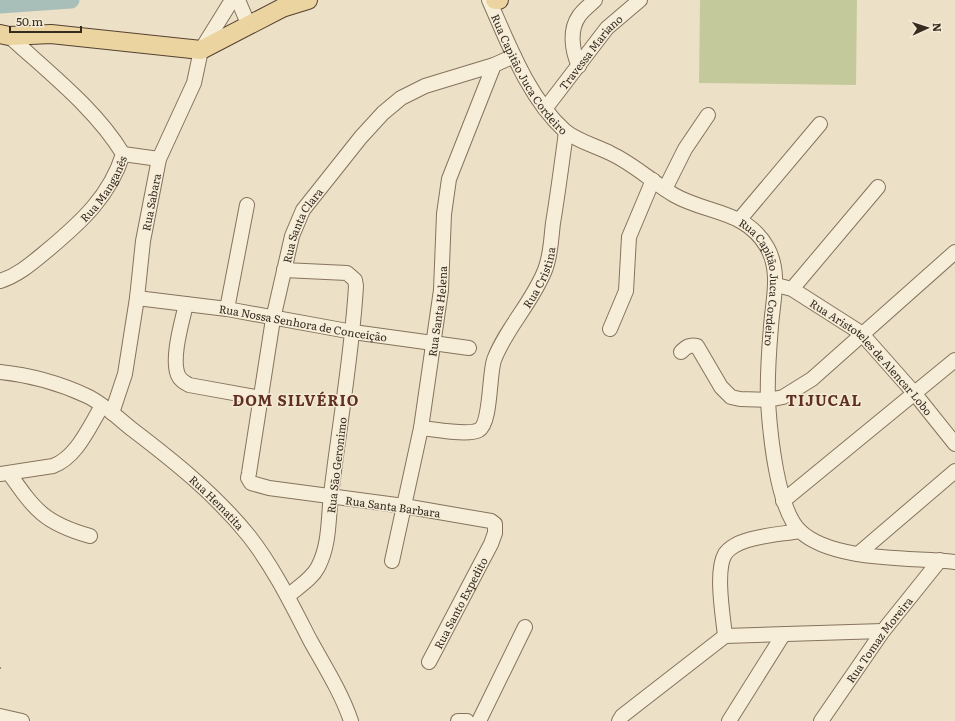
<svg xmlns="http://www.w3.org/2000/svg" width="955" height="721" viewBox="0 0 955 721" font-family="Literata,serif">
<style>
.green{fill:#c4c99b}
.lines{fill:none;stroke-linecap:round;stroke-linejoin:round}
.river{stroke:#a7bfb8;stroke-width:17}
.minor-casing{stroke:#86735d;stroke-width:16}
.major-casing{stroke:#544131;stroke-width:20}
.path{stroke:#86735d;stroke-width:1.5;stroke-dasharray:3 2;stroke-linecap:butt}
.minor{stroke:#f7eed9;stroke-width:14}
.major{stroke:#ecd4a1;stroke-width:18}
.labels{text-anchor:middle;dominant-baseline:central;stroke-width:3;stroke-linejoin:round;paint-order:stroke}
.street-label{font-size:11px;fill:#372b20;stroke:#f3ebd5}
.district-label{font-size:15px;font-weight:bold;letter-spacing:1px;fill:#612f22;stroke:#f3ebd5}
</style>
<rect width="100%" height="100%" fill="#ece0c6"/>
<polygon class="green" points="700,0 857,0 856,85 699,83"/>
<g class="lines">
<polyline class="river" points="0,5 71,0"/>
<g class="minor-casing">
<g id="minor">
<polyline points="238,0 249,26"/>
<path id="s1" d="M 489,0 C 509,45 528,97 565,131 C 577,141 596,146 610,153 C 634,164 652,182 674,195 C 707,214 746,210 767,247 C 781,272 773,299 771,326 C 769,350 767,377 768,402 C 770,433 777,509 800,531 C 833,562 912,557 955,562"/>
<path d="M 579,66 C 572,51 569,30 579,16 C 583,10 590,5 595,0"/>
<path id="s2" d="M 545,109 L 607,28 L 640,0"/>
<polyline points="123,154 159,159"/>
<polyline points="665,189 685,149 708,115"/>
<polyline points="740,219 820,124"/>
<path d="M 284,270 L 347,273 L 355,280 L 356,286 C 352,356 339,426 331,495 C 328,519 330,544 318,567 C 312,579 298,587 288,596"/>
<path id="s3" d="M 0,281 C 19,275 33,262 49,249 C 81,222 110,196 123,154 C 96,109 48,72 9,36"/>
<path id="s4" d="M 776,285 L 792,289 L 861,333 L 915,394 L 955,444"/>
<polyline points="792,289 878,187"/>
<path id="s5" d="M 137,298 L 227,309 L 353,332 L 469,348"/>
<path d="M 186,304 C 182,322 171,358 178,375 C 180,380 184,382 189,385 L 261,398"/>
<polyline points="227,309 247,205"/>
<polyline points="610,329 626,291 629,237 653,180"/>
<path d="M 681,352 C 686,347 690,344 697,346 L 721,387 L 731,397 L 740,399 L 768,400 L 783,397 L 812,379 L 955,252"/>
<path id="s6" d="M 0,372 C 30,375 59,383 87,396 C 104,404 119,419 133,430 C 175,462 216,495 249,536 C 274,568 292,605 310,640 C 325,667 341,692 351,721"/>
<path id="s7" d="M 112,413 L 125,374 L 137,298 L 143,241 L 159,159 L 194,83 L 201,50 L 232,0"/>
<path id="s8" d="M 421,428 C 434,429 468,436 479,430 C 491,423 489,375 494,360 C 506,328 532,303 545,270 C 551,255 551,239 553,223 C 558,193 562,162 566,132"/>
<path d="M 9,473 C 35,510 44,523 90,536"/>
<path d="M 0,474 L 53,466 C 77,457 89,427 102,406"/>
<polyline points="783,501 955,360"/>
<polyline points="858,554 955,471"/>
<path id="s9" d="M 392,561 L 421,428 L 441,290 L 444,214 L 449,179 L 494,65"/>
<path d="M 725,636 C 723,616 715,571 725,554 C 729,548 738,543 745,541 C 762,535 782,534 800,531"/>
<polyline points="725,636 883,631"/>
<path id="s10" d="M 429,662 L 491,544 L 495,533 L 495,524 L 491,521 L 404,506 L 269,488 L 251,483 L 248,478 L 249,473 L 273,319 L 292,236 L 303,210 L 361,137 L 383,113 L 401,98 L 425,86 L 494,65 L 514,56"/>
<polyline points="0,716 22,721"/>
<polyline points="458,721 467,721"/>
<polyline points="479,721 525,627"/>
<polyline points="619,721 622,716 725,636"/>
<polyline points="729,721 783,635"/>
<path id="s11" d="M 821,721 L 883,631 L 940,560"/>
</g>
</g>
<g class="major-casing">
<g id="major">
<polyline points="495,0 499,0"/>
<polyline points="0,34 9,36 51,34 201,50 282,8 308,0"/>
</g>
</g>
<polyline class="path" points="0,667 0,669"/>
<use href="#minor" class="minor"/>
<use href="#major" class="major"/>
</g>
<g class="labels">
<g class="street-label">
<text stroke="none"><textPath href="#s2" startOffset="73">Travessa Mariano</textPath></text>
<text stroke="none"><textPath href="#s1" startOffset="85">Rua Capitão Juca Cordeiro</textPath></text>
<text stroke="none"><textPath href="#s3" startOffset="141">Rua Manganês</textPath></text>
<text stroke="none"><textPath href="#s7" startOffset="215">Rua Sabara</textPath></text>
<text stroke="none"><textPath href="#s10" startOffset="668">Rua Santa Clara</textPath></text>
<text stroke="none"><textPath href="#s8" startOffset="226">Rua Cristina</textPath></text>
<text stroke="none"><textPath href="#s1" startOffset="420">Rua Capitão Juca Cordeiro</textPath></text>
<text stroke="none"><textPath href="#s9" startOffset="254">Rua Santa Helena</textPath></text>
<text stroke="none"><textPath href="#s5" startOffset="168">Rua Nossa Senhora de Conceição</textPath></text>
<text stroke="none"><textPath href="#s4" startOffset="122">Rua Aristoteles de Alencar Lobo</textPath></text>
<text transform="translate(336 465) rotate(-83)">Rua São Geronimo</text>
<text stroke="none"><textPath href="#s6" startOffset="259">Rua Hematita</textPath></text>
<text transform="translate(393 506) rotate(8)">Rua Santa Barbara</text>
<text stroke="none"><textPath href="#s10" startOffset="67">Rua Santo Expedito</textPath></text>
<text stroke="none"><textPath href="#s11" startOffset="100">Rua Tomaz Moreira</textPath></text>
</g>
<g class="district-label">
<text x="296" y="399">DOM SILVÉRIO</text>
<text x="824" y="399">TIJUCAL</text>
</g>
</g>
<g transform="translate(927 28) rotate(87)" stroke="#f3ebd5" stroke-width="3" paint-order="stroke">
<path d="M0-3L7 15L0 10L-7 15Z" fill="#372b20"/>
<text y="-6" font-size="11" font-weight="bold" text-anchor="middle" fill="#372b20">N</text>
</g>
<path d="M10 26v6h71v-6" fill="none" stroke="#372b20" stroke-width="2"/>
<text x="16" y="26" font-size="12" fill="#372b20" stroke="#f3ebd5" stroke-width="3" paint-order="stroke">50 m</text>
</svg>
